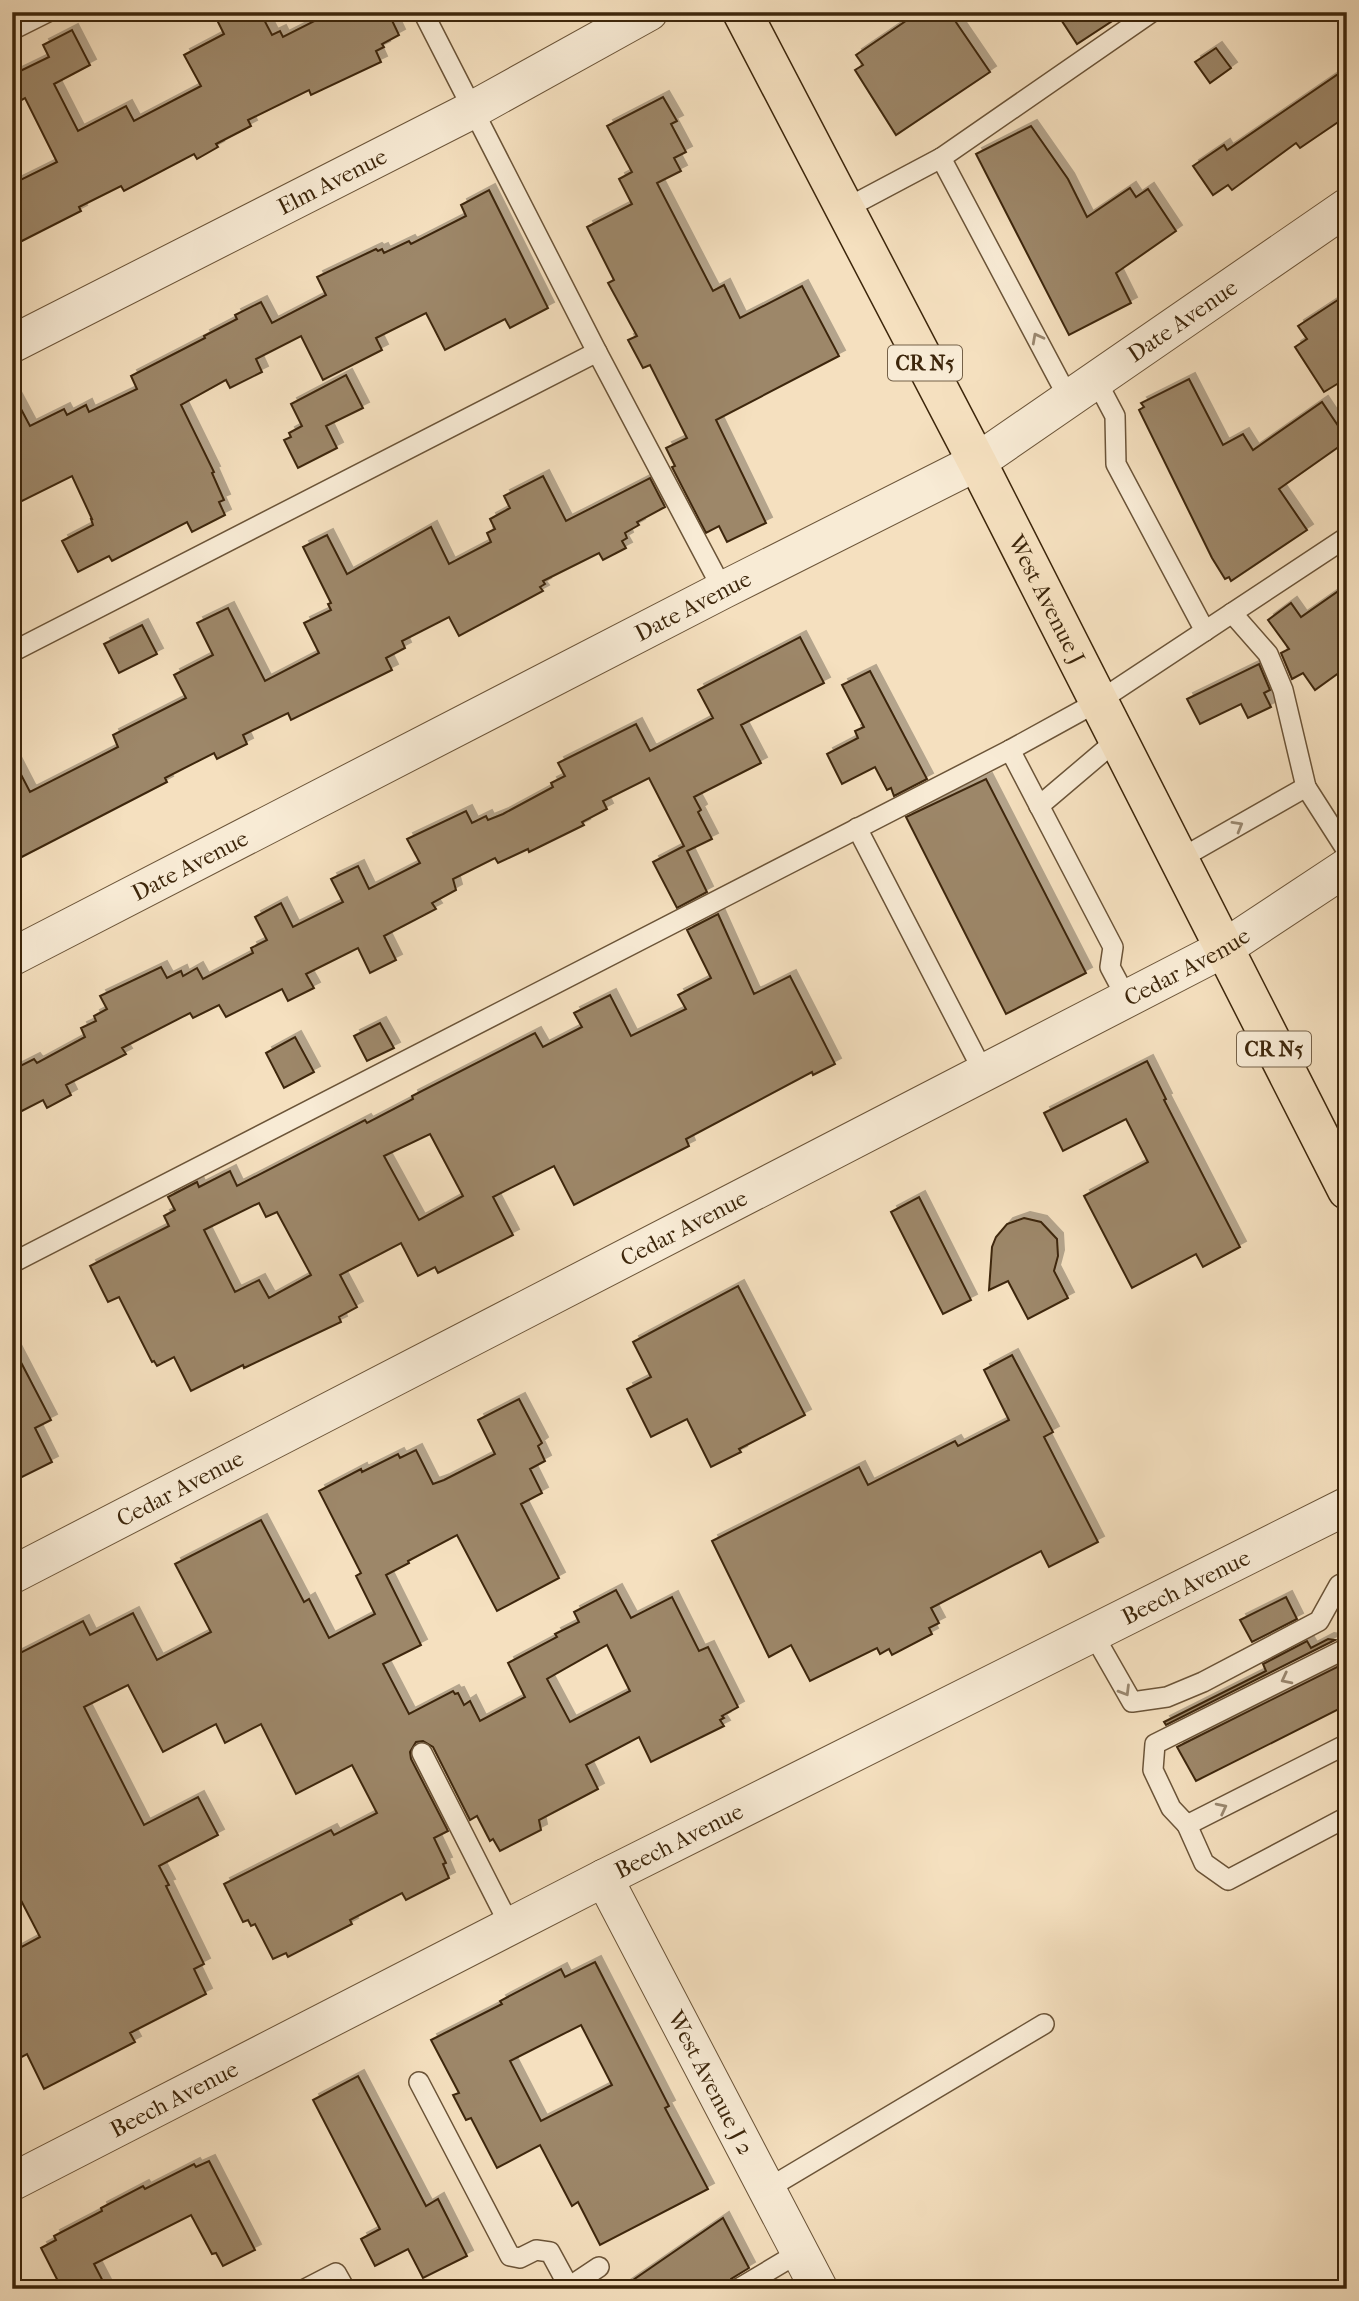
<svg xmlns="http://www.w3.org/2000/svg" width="1359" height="2301" viewBox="0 0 1359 2301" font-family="'IM FELL French Canon',serif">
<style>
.building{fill:#9d8769;stroke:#3d260b;stroke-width:2;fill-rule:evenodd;filter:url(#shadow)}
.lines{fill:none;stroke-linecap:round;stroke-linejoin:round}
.service-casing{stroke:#6b5438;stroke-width:22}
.minor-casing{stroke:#6b5438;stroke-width:39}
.primary-casing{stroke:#3d260b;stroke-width:41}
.service{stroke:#f8ebd5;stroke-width:19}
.minor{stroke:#f8ebd5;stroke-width:37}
.primary{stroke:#f5e0bf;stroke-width:38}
.oneway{stroke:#9a8870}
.labels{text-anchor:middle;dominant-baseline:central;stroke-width:5;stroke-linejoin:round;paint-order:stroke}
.shield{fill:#f8ebd5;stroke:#756148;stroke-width:2}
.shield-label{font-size:21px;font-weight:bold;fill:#3d260b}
.street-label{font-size:23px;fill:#3d260b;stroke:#f8ebd5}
</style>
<defs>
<filter id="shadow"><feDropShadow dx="6" dy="-6" stdDeviation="0" flood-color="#0004"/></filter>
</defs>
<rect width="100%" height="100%" fill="#f5e0bf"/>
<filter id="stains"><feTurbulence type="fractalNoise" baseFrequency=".00286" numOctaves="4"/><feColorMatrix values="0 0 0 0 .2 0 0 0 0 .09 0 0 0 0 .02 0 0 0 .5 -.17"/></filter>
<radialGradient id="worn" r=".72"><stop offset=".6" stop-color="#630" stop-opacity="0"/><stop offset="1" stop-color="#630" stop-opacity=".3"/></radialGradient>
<g class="building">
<polygon points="213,12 260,12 272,35 280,31 283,37 332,12 388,12 399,35 382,44 384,47 376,51 381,62 311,95 309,90 248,120 251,126 216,144 218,147 197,159 194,154 124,191 121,186 79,207 81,211 12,246 12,184 57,162 25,98 12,105 12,75 49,57 43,45 72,30 90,65 54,84 78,131 126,106 134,121 201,86 184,55 224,34"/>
<polygon points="919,12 949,12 990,72 896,135 855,70 863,65 856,55"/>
<polygon points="1056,12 1126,12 1077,44"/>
<polygon points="1216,48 1231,68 1210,83 1195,62"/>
<polygon points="1347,68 1347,116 1300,148 1296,143 1232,190 1228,185 1213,195 1193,166 1224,145 1227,150"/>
<polygon points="663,97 677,121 671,124 686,152 674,158 681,171 657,183 713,291 724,285 740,318 802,286 839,356 716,420 766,523 727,542 719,526 706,533 672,467 675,466 666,448 687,438 650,365 643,368 628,340 637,336 608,283 614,280 587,227 632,204 619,179 632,172 607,126"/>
<polygon points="1031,126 1068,179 1087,217 1130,188 1136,197 1148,189 1176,231 1116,273 1131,303 1069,335 976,154"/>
<polygon points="489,190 548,308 510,328 505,319 445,350 426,313 376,338 382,350 323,380 301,336 256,359 262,372 230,388 226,380 181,405 214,472 212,473 224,500 219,502 225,515 192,532 187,522 112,561 109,556 78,572 62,541 93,525 91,519 92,519 72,476 12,506 12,392 30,426 64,409 67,415 86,405 89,412 137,389 131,376 205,338 204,336 237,319 235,315 261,302 272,323 326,295 317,277 376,249 378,251 382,249 384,253 409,241 411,244 466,216 461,205"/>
<polygon points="1347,294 1347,378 1324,392 1295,347 1307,339 1298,326"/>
<polygon points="346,375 363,408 326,426 337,448 298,468 284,440 291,437 289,433 302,426 291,404"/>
<polygon points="1189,379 1223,445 1243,434 1253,450 1322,402 1347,439 1347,441 1279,489 1307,530 1231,581 1229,577 1225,579 1212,558 1139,410 1144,407 1141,403"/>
<polygon points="543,476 566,521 650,478 665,507 637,522 639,525 625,533 627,538 622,541 626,548 603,560 599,553 543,581 545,584 540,587 543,591 459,636 449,617 402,641 405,648 386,658 392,670 291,720 288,713 243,735 247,744 217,759 214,753 165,778 167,782 12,862 12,757 30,792 118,747 113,735 186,698 174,675 213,655 197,623 228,608 265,681 319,653 304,623 331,610 328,604 331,603 303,547 327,535 347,574 431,527 449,564 491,542 487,533 495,529 490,519 510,508 504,496"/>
<polygon points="1347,585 1347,667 1315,690 1303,673 1292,679 1281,653 1289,649 1268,620 1291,603 1301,617"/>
<polygon points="142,625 157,654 119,673 104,644"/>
<polygon points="800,637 824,683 741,725 761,763 694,797 701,810 698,812 712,839 687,851 707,892 677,908 653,862 684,846 649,778 603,801 607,809 582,822 584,825 529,852 528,849 498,863 495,858 453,879 456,890 432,903 436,909 384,936 396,960 370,973 358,948 306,974 314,988 288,1001 282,989 226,1017 219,1005 193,1018 190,1013 122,1048 126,1054 66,1085 71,1095 47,1108 43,1100 12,1116 12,1070 34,1059 37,1063 85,1037 81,1028 96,1021 94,1016 107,1009 100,996 161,967 167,978 181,971 183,976 197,968 203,979 253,953 251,948 267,940 255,917 281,903 293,927 343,902 331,879 358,866 369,889 420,863 407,839 466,811 472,823 486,816 488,820 503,814 553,787 551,783 565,776 558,763 636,724 650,751 713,718 698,690"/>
<polygon points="1259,664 1270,690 1264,693 1271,707 1248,718 1241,704 1200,724 1187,699"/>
<polygon points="870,671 927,779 894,796 891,788 887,790 875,767 842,784 827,754 858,738 855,731 864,727 842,685"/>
<polygon points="986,779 1086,973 1006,1014 906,817"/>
<path d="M 718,914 L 754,994 L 790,976 L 835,1064 L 813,1075 L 812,1072 L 686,1139 L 689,1146 L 574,1205 L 554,1166 L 493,1197 L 513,1235 L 438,1273 L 435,1267 L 418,1276 L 401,1243 L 340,1275 L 357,1307 L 339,1317 L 341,1322 L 244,1368 L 243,1365 L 191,1391 L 174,1357 L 157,1366 L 154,1361 L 152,1362 L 119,1297 L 108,1302 L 90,1266 L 169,1226 L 164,1216 L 175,1210 L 168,1197 L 197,1182 L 199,1187 L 230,1171 L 237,1186 L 365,1120 L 367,1123 L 413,1099 L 412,1096 L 535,1033 L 543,1047 L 582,1027 L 574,1013 L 610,995 L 631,1036 L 686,1009 L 678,995 L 711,978 L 687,930 ZM 430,1134 L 463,1196 L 419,1220 L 384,1156 ZM 259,1203 L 266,1217 L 277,1212 L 311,1275 L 269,1298 L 259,1280 L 235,1292 L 204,1230 Z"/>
<polygon points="380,1023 394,1048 367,1061 354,1036"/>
<polygon points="295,1037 314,1072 284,1088 266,1053"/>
<polygon points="1147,1061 1166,1099 1164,1100 1240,1247 1203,1267 1196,1254 1132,1288 1084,1196 1148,1162 1126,1119 1063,1151 1044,1113"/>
<polygon points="919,1197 971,1300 943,1314 891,1212"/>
<polygon points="1024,1218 1041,1222 1057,1239 1058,1256 1054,1271 1068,1298 1028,1319 1008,1281 989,1290 992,1247 996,1237 1007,1224"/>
<polygon points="738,1286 805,1415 739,1449 741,1452 711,1467 687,1419 651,1437 627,1389 651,1377 633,1342"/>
<polygon points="12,1345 51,1420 35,1428 52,1462 12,1482"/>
<polygon points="1012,1355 1053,1432 1044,1437 1098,1542 1049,1567 1041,1551 931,1608 939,1623 929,1628 932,1634 892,1655 889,1649 880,1654 877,1648 810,1681 791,1645 769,1657 712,1541 859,1467 868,1485 955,1441 958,1446 1009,1420 984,1370"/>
<path d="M 519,1399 L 542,1443 L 538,1446 L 545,1461 L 530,1469 L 542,1493 L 521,1504 L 559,1578 L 497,1611 L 457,1535 L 408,1561 L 409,1563 L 386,1575 L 421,1645 L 383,1664 L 409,1714 L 453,1691 L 455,1694 L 458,1693 L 464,1705 L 470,1701 L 480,1721 L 525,1697 L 508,1663 L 557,1637 L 555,1634 L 579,1622 L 574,1612 L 616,1590 L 631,1618 L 672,1597 L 699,1651 L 708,1647 L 738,1707 L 722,1716 L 724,1718 L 720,1720 L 724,1726 L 651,1762 L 639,1737 L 586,1765 L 598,1789 L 539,1820 L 541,1830 L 500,1851 L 493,1839 L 490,1841 L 477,1816 L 470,1820 L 433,1747 L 423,1741 L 416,1742 L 410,1752 L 411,1759 L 448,1831 L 434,1838 L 446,1863 L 443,1864 L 449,1878 L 406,1900 L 402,1893 L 350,1920 L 352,1924 L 288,1957 L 286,1953 L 273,1959 L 255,1924 L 251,1926 L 248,1920 L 243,1922 L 224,1884 L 331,1830 L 334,1835 L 377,1813 L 352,1765 L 296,1794 L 261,1724 L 225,1743 L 216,1724 L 163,1752 L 128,1685 L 84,1707 L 144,1825 L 198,1797 L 218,1835 L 159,1866 L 169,1885 L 166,1886 L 204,1964 L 194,1969 L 206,1994 L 130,2033 L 135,2042 L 44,2089 L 27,2054 L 12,2062 L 12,1952 L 40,1937 L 12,1883 L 12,1657 L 83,1621 L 90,1635 L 133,1613 L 157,1660 L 211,1632 L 175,1564 L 261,1520 L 304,1602 L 309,1599 L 329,1638 L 375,1614 L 356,1576 L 361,1573 L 319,1491 L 361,1469 L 362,1472 L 398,1454 L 400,1458 L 416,1450 L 433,1484 L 444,1480 L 495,1454 L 478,1420 ZM 607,1645 L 630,1691 L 570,1722 L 547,1679 Z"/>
<polygon points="1286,1597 1297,1619 1252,1642 1240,1620"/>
<polygon points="1328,1639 1335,1640 1166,1725 1164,1722 1266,1671 1263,1664 1307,1641 1311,1648"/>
<polygon points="1347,1662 1347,1705 1196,1781 1177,1747"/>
<path d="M 595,1962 L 669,2106 L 665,2108 L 708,2189 L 600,2245 L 578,2202 L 572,2206 L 540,2145 L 497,2168 L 471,2118 L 466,2120 L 453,2095 L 459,2093 L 431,2040 L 502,2004 L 500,2001 L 561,1969 L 565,1977 ZM 581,2025 L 612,2085 L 541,2121 L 510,2061 Z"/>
<polygon points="358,2076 426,2206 438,2199 467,2256 423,2278 408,2249 375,2266 361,2239 380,2229 313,2100"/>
<polygon points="209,2161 255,2250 223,2266 216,2253 212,2254 191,2215 94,2264 107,2289 62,2289 41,2248 56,2240 54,2236 102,2211 101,2208 143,2186 145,2189 194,2164 196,2167"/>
<polygon points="723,2218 749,2268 731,2279 726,2289 620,2289"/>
</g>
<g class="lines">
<g class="service-casing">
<g id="service">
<polyline points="423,12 597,352 723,590"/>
<polyline points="12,30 48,12"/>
<polyline points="941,158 1069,399"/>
<polyline points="843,210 941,158 1152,12"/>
<polyline points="1096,380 1115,416 1116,464 1205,631"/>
<polyline points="1232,613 1268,654 1283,690 1306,787 1347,851"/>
<polyline points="12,652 597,352"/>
<polyline points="1010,750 1113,947 1110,967 1127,999"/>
<polyline points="1039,806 1118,739"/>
<polyline points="857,828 984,1073"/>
<polyline points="1178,860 1306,787"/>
<polyline points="12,1263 1010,750 1099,701 1347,537"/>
<polyline points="1092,1632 1132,1702 1167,1697 1203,1682 1319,1621 1339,1585 1347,1581"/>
<polyline points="1347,1648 1155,1744 1153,1770 1171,1808 1187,1825 1347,1744"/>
<polyline points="422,1753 510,1926"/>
<polyline points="1187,1825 1204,1863 1228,1880 1347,1817"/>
<polyline points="419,2082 510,2256 520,2258 536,2250 550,2252 569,2287"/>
<polyline points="767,2189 1044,2024"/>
<polyline points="305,2289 336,2273 345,2289"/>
<polyline points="566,2289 599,2267"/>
<polyline points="738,2289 800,2252"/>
</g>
</g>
<g class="minor-casing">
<g id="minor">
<path id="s1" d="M 12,344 L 474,109 L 649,12"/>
<path id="s2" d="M 12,957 L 723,590 L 977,462 L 1347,207"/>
<path id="s3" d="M 12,1575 L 1223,949 L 1347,867"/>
<path id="s4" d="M 604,1878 L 819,2289"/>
<path id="s5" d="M 12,2182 L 604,1878 L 1347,1506"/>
</g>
</g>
<g class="primary-casing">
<g id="primary">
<path id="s6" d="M 742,12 L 977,462 L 1347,1190"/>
</g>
</g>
<use href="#service" class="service"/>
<use href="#minor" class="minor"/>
<use href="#primary" class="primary"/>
</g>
<defs><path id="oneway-chevron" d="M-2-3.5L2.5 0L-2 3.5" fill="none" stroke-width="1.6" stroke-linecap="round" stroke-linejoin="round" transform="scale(1.75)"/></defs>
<g class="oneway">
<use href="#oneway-chevron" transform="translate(1037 338) rotate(-118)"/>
<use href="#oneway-chevron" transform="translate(1238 826) rotate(-30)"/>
<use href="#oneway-chevron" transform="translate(1286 1679) rotate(153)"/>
<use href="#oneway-chevron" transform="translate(1125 1691) rotate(59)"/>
<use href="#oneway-chevron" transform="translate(1222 1808) rotate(-27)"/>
</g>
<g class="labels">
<g class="shield">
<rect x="888" y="345.5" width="74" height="35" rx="5"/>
<rect x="1237" y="1031.5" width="74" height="35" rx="5"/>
</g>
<g class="shield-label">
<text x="925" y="363">CR N5</text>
<text x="1274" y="1049">CR N5</text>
</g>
<g class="street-label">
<text stroke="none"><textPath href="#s1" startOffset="359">Elm Avenue</textPath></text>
<text stroke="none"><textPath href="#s2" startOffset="1334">Date Avenue</textPath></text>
<text stroke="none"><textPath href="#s6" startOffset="662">West Avenue J</textPath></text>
<text stroke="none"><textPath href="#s2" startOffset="766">Date Avenue</textPath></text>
<text stroke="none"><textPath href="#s2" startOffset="200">Date Avenue</textPath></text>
<text stroke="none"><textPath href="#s3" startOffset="1323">Cedar Avenue</textPath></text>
<text stroke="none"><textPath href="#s3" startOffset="756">Cedar Avenue</textPath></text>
<text stroke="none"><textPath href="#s3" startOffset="189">Cedar Avenue</textPath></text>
<text stroke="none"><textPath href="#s5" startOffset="1316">Beech Avenue</textPath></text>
<text stroke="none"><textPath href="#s5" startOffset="749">Beech Avenue</textPath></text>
<text stroke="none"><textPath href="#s4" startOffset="231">West Avenue J 2</textPath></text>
<text stroke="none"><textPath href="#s5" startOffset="182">Beech Avenue</textPath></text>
</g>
</g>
<rect width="1359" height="2301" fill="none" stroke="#f5e0bf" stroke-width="42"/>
<rect x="14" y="14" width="1331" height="2273" fill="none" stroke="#3d260b" stroke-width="3.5"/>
<rect x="21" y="21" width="1317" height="2259" fill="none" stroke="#3d260b" stroke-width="2"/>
<rect width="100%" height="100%" filter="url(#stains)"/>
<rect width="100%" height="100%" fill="url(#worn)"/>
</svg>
